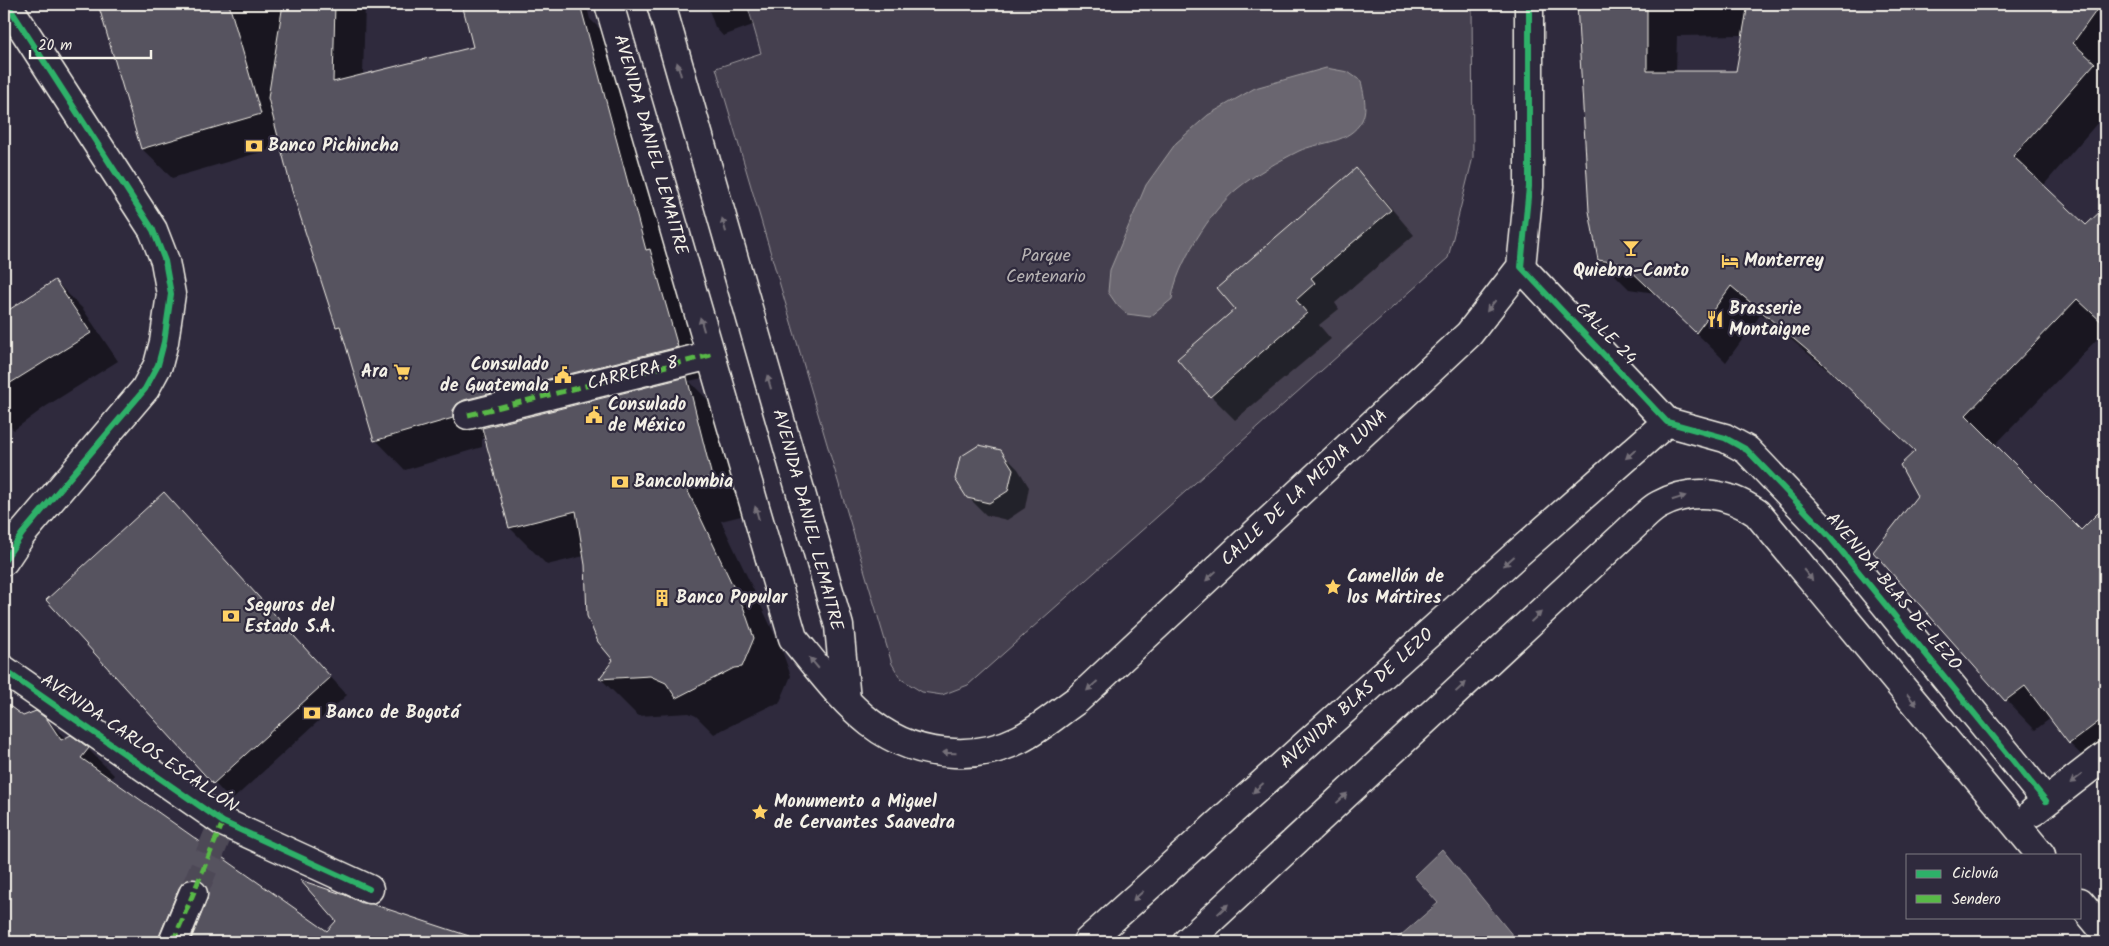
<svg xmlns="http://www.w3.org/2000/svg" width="2109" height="946" viewBox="0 0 2109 946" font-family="Kalam,sans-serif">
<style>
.green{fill:#454050;stroke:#9c989c}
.water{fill:#6a6670;stroke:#a19ea0}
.shadow{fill:#0007;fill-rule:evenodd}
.building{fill:#56525f;stroke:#f4f1e8}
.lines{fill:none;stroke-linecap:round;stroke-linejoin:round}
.pedestrian-tunnel{stroke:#4d4857;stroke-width:28;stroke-dasharray:28 14;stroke-linecap:butt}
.pedestrian-casing{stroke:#f4f1e8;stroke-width:31}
.minor-casing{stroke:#f4f1e8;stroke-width:31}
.tertiary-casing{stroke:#f4f1e8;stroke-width:31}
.secondary-casing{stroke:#f4f1e8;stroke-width:31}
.pedestrian{stroke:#2f2a3d;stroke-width:28}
.minor{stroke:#2f2a3d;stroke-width:28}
.tertiary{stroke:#2f2a3d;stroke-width:28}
.secondary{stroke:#2f2a3d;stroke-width:28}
.quiet{stroke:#58b947;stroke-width:5;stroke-dasharray:10 5;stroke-linecap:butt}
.cycleway-casing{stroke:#2f2a3d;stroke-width:9}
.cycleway{stroke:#2db169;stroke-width:6}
.oneway{fill:#747079}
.labels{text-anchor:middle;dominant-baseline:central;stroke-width:4.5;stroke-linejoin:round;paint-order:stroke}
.street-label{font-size:18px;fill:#f4f1e8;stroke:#2f2a3d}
.poi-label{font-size:18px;font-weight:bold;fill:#f4f1e8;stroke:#2f2a3d;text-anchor:start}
.park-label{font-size:18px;fill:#b7b3b3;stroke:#2f2a3d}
</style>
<rect width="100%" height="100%" fill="#2f2a3d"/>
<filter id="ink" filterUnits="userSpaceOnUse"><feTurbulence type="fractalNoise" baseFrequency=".02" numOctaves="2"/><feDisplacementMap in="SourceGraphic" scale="10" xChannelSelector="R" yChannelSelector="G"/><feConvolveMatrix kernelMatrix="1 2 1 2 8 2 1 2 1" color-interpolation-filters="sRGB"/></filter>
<g filter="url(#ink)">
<polygon class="green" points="747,4 1472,4 1473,157 1448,258 968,685 942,695 922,692 901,679 892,664 716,68 761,53"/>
<g class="water">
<path d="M 1326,68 L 1348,72 L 1361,81 C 1364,96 1369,112 1359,125 C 1345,144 1318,142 1299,151 C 1279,161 1255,174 1237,189 C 1212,209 1175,267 1172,299 L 1150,317 L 1127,314 L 1117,305 L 1108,292 L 1110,270 L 1146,185 L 1176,143 L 1208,115 L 1255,88 Z"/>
<polygon points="1442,849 1518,942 1393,942 1438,903 1414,876"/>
</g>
<g class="shadow">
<polygon points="100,4 365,4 363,76 474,48 464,4 586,4 590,19 610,39 707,377 689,381 724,416 749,514 721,521 781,648 791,676 779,704 772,705 714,734 696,716 689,713 638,716 601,679 614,660 584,556 547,565 510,528 486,435 482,440 482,447 405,470 376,440 344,334 337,326 282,146 172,178 142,149"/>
<polygon points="707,4 746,4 753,25 723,36 715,27"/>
<path d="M 1578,4 L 2105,4 L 2105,68 L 2102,72 L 2105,75 L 2105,114 L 2043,186 L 2086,227 L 2105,208 L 2105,331 L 1995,445 L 2081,532 L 2105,508 L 2105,769 L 2100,773 L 2070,744 L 2051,718 L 2035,730 L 2006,700 L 1918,496 L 1916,452 L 1851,390 L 1761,314 L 1726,362 L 1655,293 L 1629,289 L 1599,259 L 1591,211 ZM 1744,35 L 1737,72 L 1676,72 L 1677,36 Z"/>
<polygon points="1356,170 1380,195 1414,235 1335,303 1339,309 1319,325 1331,339 1235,420 1211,396 1237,309"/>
<polygon points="55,281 83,309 118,361 45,407 14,430 4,420 4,315"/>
<polygon points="1000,451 1018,469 1029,487 1025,508 1007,520 986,515 968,497"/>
<polygon points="164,494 347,695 231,801 48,600"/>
<polygon points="4,703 23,718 47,720 66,739 88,749 114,775 110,780 328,932 362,904 418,920 439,942 413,942 415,934 412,934 410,942 4,942"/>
</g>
<g class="building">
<polygon points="98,4 229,4 261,114 141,149"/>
<polygon points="283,4 335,4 333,82 473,47 462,4 580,4 646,250 650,249 678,347 464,400 457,404 453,410 453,418 374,441 340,326 336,327 292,191 268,98"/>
<polygon points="1577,4 1647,4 1647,71 1736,71 1748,4 2101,4 2073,43 2095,63 2013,156 2086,225 2105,207 2105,325 2077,299 1966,415 2081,530 2105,506 2105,717 2069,744 2025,686 2005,701 1873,552 1917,496 1900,465 1915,451 1820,361 1731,286 1696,333 1624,264 1598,260 1589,211"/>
<polygon points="1356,168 1391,210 1311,278 1315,283 1296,300 1307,313 1210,397 1177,359 1235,309 1217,288"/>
<polygon points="55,280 91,333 4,387 4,313"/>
<polygon points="687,377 712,477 684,483 744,609 754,638 742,667 734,668 676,698 666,683 650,676 599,679 613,660 598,642 587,616 585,565 576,511 509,528 482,428"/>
<polygon points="979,445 1001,450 1013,469 1008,491 989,503 967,498 955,479 960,457"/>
<polygon points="164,492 331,677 213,784 46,600"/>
<polygon points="4,702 23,716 36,711 47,719 61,740 71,735 89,748 81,758 327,931 336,921 300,880 345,895 362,903 372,904 469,936 468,942 190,942 207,900 208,892 205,884 199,880 191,879 184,881 179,888 160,934 159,942 4,942"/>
</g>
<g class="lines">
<polyline class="pedestrian-tunnel" points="193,894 223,822"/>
<g class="pedestrian-casing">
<g id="pedestrian">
<polyline points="468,415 711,355"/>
<polyline points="174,940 193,894"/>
</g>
</g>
<g class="minor-casing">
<polyline id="minor" points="4,670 223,822 369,889"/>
</g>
<g class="tertiary-casing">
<polyline id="tertiary" points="4,561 22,534 145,389 158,365 164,342 171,294 165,261 153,230 7,4"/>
</g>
<g class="secondary-casing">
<g id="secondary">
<path d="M 609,4 L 793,638 C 839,693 875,751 954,753 C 976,754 1000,749 1020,739 C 1040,729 1058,713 1077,700 L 1469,334 L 1521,267 L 1529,187 L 1529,4"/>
<polyline points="661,4 839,626 846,700"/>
<polyline points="1521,267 1667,422"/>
<polyline points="1667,422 1725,438 1747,450 1830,537 2046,801"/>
<polyline points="2033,812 2105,756"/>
<polyline points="2080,902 2105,932"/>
<polyline points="1087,942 1517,554 1667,422"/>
<path d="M 1187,942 L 1638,522 C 1644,517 1651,509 1659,505 C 1692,487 1727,492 1757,513 L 2041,855"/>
</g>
</g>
<use href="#pedestrian" class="pedestrian"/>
<use href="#minor" class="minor"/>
<use href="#tertiary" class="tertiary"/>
<use href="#secondary" class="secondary"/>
<g class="quiet">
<polyline points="468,415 711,355"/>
<polyline points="173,942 223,822"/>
</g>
<g class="cycleway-casing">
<g id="cycleway">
<polyline points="1529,4 1529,187 1521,267 1667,422 1725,438 1747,450 1830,537 2046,801"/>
<polyline points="4,561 22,534 145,389 158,365 164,342 171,294 165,261 153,230 7,4"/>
<polyline points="4,670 223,822 369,889"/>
</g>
</g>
<use href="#cycleway" class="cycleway"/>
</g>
<defs><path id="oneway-solid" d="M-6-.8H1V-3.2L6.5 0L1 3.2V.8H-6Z" transform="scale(1.25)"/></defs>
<g class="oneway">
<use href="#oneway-solid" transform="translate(679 69) rotate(-106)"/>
<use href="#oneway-solid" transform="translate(724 225) rotate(-106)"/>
<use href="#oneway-solid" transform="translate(1491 306) rotate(128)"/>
<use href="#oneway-solid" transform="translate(702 324) rotate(-106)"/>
<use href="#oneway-solid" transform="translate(769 382) rotate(-106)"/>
<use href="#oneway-solid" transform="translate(1631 454) rotate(139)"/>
<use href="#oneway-solid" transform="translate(1679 498) rotate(-17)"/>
<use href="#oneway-solid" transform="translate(757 513) rotate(-106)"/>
<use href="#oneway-solid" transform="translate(1509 561) rotate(138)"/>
<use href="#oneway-solid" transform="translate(1808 575) rotate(50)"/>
<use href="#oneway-solid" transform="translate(1211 576) rotate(137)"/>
<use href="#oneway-solid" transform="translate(1536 617) rotate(-43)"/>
<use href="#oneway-solid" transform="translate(814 663) rotate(-130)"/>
<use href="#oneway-solid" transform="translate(1092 686) rotate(138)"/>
<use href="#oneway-solid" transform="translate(1461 687) rotate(-43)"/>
<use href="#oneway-solid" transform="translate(1912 700) rotate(50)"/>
<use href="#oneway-solid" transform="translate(949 753) rotate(-178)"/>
<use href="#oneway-solid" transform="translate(2076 779) rotate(143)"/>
<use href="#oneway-solid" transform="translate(1258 788) rotate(138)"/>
<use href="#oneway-solid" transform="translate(1342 798) rotate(-43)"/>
<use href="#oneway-solid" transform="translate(1138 896) rotate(138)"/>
<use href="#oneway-solid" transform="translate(1223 909) rotate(-43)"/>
</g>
</g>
<defs>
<g id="bank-bare" transform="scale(1.35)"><path d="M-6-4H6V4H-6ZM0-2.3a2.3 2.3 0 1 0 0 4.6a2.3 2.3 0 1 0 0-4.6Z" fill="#ffd166" stroke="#2f2a3d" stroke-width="2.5" paint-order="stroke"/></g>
<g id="bar-bare" transform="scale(1.35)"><path d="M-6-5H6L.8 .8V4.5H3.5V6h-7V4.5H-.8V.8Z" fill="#ffd166" stroke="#2f2a3d" stroke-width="2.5" paint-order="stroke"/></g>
<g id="hotel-bare" transform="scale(1.35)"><path d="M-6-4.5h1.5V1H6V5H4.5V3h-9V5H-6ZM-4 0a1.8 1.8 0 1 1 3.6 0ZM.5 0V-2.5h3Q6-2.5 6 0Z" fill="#ffd166" stroke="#2f2a3d" stroke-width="2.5" paint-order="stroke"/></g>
<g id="restaurant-bare" transform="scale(1.35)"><path d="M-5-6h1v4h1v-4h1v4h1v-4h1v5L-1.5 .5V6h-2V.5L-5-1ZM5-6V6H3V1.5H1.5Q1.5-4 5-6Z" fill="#ffd166" stroke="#2f2a3d" stroke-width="2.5" paint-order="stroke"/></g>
<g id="supermarket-bare" transform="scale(1.35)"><path d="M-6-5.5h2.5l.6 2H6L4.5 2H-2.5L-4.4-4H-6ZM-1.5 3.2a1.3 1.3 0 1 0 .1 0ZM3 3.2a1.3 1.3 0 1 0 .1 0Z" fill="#ffd166" stroke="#2f2a3d" stroke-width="2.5" paint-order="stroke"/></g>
<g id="civic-bare" transform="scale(1.35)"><path d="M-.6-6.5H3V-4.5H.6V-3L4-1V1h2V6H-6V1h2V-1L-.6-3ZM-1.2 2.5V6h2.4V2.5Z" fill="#ffd166" stroke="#2f2a3d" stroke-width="2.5" paint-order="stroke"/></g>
<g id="sight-bare" transform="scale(1.35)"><path d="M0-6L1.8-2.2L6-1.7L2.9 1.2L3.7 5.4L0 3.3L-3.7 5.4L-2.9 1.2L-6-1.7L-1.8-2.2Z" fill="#ffd166" stroke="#2f2a3d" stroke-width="2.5" paint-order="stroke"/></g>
<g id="building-bare" transform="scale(1.35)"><path d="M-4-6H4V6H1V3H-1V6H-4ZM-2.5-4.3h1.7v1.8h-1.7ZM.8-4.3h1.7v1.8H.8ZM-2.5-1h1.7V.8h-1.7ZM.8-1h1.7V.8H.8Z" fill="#ffd166" stroke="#2f2a3d" stroke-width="2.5" paint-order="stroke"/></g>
</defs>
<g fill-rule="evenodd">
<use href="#bank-bare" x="254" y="146"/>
<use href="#bar-bare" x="1631" y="248"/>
<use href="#hotel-bare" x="1730" y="261"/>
<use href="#restaurant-bare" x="1715" y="319"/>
<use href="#supermarket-bare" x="402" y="372"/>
<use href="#civic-bare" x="563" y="375"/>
<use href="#civic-bare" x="594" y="415"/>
<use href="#bank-bare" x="620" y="482"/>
<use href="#sight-bare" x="1333" y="587"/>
<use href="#building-bare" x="662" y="598"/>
<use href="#bank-bare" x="231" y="616"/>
<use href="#bank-bare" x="312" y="713"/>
<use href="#sight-bare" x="760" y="812"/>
</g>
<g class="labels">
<g class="street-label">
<text transform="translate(650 145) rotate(74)">AVENIDA DANIEL LEMAITRE</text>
<text transform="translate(1605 334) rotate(46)">CALLE 24</text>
<text transform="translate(633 374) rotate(-14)">CARRERA 8</text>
<text transform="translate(1305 488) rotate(-43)">CALLE DE LA MEDIA LUNA</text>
<text transform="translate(807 520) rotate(75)">AVENIDA DANIEL LEMAITRE</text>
<text transform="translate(1893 592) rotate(50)">AVENIDA BLAS DE LEZO</text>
<text transform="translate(1357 699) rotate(-42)">AVENIDA BLAS DE LEZO</text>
<text transform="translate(139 744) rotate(34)">AVENIDA CARLOS ESCALLÓN</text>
</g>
<g class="poi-label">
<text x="268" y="146">Banco Pichincha</text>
<text x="1744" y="261">Monterrey</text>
<text x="1631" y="271" text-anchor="middle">Quiebra-Canto</text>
<text x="1729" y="309">Brasserie<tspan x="1729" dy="21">Montaigne</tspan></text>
<text x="549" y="365" text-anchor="end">Consulado<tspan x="549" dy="21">de Guatemala</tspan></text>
<text x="388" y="372" text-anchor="end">Ara</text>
<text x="608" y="405">Consulado<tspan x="608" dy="21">de México</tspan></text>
<text x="634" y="482">Bancolombia</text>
<text x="1347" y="577">Camellón de<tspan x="1347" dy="21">los Mártires</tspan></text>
<text x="676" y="598">Banco Popular</text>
<text x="245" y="606">Seguros del<tspan x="245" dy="21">Estado S.A.</tspan></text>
<text x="326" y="713">Banco de Bogotá</text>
<text x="774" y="802">Monumento a Miguel<tspan x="774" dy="21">de Cervantes Saavedra</tspan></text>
</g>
<g class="park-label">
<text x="1046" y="256">Parque<tspan x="1046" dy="21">Centenario</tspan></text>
</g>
</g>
<rect width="2109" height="946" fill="none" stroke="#2f2a3d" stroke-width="20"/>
<rect x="10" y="10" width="2089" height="926" fill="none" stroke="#f4f1e8" stroke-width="2" filter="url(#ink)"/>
<rect x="1906" y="854" width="175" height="65" fill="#2f2a3d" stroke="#7e7a81"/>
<rect x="1916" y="870" width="25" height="8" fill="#2db169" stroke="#7e7a81"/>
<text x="1952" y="878" font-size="15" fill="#f4f1e8">Ciclovía</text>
<rect x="1916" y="895" width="25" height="8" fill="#58b947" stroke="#7e7a81"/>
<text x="1952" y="904" font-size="15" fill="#f4f1e8">Sendero</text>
<path d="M30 50v8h121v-8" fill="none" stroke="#f4f1e8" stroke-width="2.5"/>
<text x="38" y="50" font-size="15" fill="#f4f1e8" stroke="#2f2a3d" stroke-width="4" paint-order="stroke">20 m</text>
</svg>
